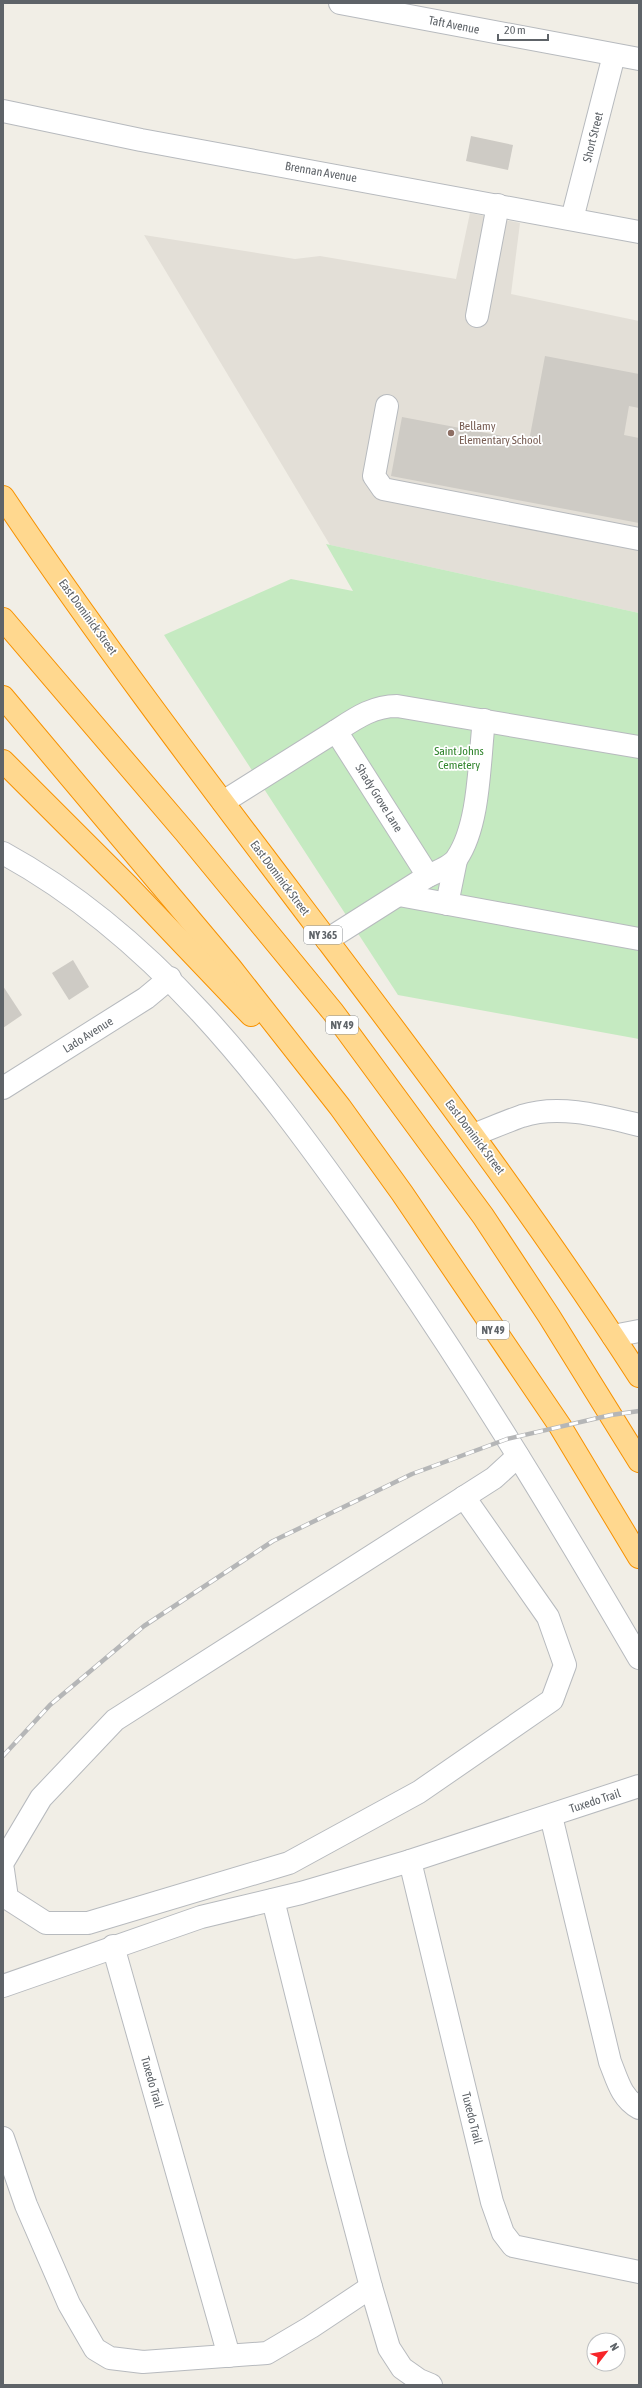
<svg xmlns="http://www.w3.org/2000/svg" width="642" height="2388" viewBox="0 0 642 2388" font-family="'Asap Condensed',sans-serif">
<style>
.education{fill:#e3dfd7}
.green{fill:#c5eac1}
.building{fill:#cecbc5}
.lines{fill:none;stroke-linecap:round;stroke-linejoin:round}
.minor-casing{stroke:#b7babe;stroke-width:24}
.highway-casing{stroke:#f79200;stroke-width:24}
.minor{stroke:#fff;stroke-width:22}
.highway{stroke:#ffd88f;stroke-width:22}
.rail-casing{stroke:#b5b6b7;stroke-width:4.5}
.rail{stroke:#fff;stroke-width:3;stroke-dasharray:9;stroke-linecap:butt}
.education-dot{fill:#8d6e63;stroke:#fff;stroke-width:1.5}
.labels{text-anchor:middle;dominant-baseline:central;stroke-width:3.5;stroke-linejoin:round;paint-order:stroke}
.shield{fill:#fff;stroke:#8e9295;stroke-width:1}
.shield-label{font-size:11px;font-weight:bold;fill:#5e6368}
.street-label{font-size:12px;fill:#5e6368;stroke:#fff}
.education-label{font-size:12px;fill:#785e54;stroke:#fff;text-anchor:start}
.park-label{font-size:12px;fill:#32862e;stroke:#fff}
</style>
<rect width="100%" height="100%" fill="#f1eee6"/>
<polygon class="education" points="470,213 520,223 511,294 639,321 639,613 330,545 144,235 295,259 320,256 456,279"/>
<polygon class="green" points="326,544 639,613 639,1039 398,995 164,635 291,579 353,591"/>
<g class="building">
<polygon points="471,136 513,145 508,170 466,161"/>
<polygon points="545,356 639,374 639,408 629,406 624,435 639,438 639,523 391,476 402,417 529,441"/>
<polygon points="73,960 89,987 69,1000 52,973"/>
<polygon points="3,986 22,1015 3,1028"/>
</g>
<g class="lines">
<g class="minor-casing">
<g id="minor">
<polyline points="340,3 639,59"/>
<polyline points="3,111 141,140 639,232"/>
<polyline points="572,219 614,55"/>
<polyline points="477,316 498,205"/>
<polyline points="387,406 374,476 383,489 639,539"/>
<path d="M 336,731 C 356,718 373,706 397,706 L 639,747"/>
<polyline points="223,802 336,731 428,876 327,940"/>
<path d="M 3,853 C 155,936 260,1075 358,1213 C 460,1357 551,1507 639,1658"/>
<path d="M 428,876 C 436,872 452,866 457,858 C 480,824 479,761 484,720"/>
<polyline points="399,895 639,939"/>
<polyline points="447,904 456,860"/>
<polyline points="3,1088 146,998 170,978"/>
<path d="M 473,1135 C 489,1129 505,1122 522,1116 C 559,1104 602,1116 639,1125"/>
<polyline points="613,1336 639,1331"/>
<path d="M 551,1816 L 610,2062 C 617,2079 621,2098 639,2108"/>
<polyline points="410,1861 492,2202 503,2233 513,2246 639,2272"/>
<polyline points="3,1862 41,1798 115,1720 494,1478 518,1456"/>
<polyline points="3,1870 7,1898 46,1923 88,1923 289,1863 419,1792 552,1700 565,1665 548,1617 464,1497"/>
<polyline points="273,1900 337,2158 371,2287 389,2348 402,2368 419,2380 431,2385"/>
<polyline points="113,1946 229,2356"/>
<polyline points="3,1986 201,1917 301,1893 410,1861 639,1786"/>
<polyline points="3,2138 26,2205 69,2304 95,2349 110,2358 143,2362 267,2353 311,2327 371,2287"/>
</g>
</g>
<g class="highway-casing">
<g id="highway">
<path d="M 3,497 C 205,797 443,1072 639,1376"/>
<polyline points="3,619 185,832 333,1012 483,1216 549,1316 639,1461"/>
<polyline points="3,697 230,967 340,1107 402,1193 560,1426 639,1557"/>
<polyline points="3,761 128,886 251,1015"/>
</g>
</g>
<use href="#minor" class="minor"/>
<use href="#highway" class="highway"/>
<g class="rail-casing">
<polyline id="rail" points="3,1756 50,1705 144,1626 273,1541 412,1474 507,1439 611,1415 639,1411"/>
</g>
<use href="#rail" class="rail"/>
</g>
<circle class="education-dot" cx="451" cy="433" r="4"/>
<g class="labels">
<g class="shield">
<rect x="304" y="926" width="38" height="18" rx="3"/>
<rect x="326" y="1016" width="32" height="18" rx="3"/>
<rect x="477" y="1321" width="32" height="18" rx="3"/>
</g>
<g class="shield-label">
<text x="323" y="935">NY 365</text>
<text x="342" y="1025">NY 49</text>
<text x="493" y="1330">NY 49</text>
</g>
<g class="street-label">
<text transform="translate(454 25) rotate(11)">Taft Avenue</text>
<text transform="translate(593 137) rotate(-76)">Short Street</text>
<text transform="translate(321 172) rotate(10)">Brennan Avenue</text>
<text transform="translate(88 617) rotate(54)">East Dominick Street</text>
<text transform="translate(379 798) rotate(58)">Shady Grove Lane</text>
<text transform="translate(280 878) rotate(53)">East Dominick Street</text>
<text transform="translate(88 1035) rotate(-32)">Lado Avenue</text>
<text transform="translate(475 1137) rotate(53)">East Dominick Street</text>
<text transform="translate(595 1801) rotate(-18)">Tuxedo Trail</text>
<text transform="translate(152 2082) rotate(74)">Tuxedo Trail</text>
<text transform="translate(472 2118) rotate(76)">Tuxedo Trail</text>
</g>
<g class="education-label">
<text x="459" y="426">Bellamy<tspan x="459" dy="14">Elementary School</tspan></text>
</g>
<g class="park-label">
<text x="459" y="751">Saint Johns<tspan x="459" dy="14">Cemetery</tspan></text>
</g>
</g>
<rect width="642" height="2388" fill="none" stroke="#5e6368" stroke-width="8"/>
<g transform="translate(606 2352) rotate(59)"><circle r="19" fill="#ffffff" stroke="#bfc1c3"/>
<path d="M0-3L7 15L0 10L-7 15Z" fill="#f7262a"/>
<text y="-6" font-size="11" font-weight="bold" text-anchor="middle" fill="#5e6368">N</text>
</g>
<path d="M498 34v6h50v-6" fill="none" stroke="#5e6368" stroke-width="2"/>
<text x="504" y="34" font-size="12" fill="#5e6368" stroke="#ffffff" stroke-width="3" paint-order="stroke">20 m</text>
</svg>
